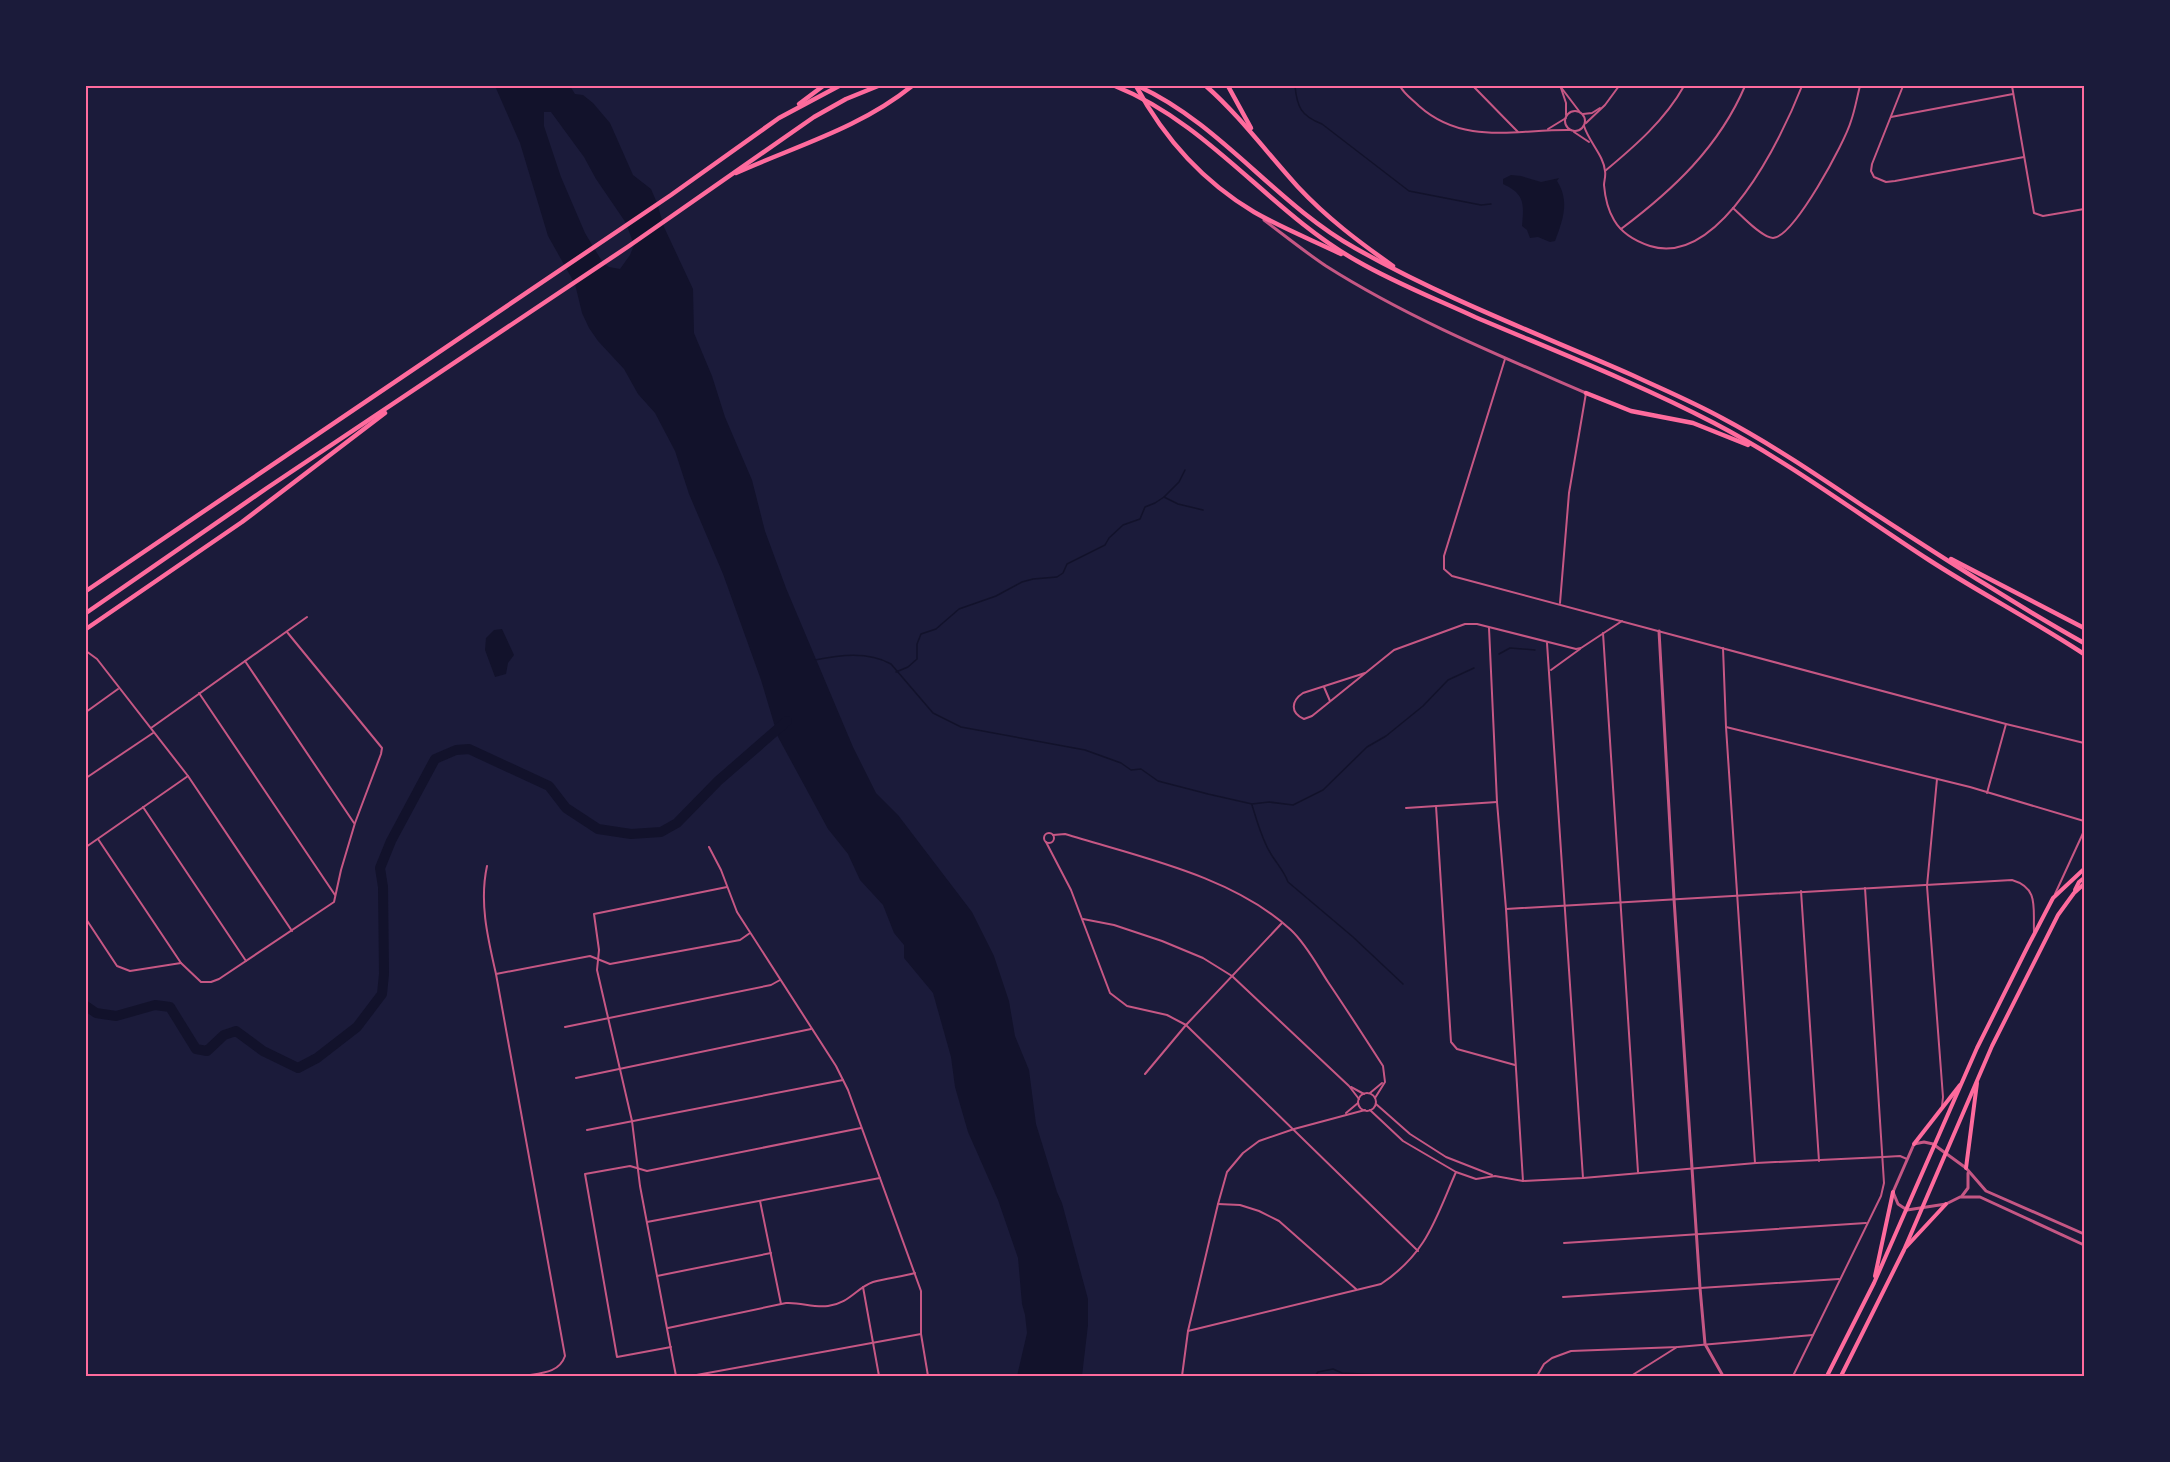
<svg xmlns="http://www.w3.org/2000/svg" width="2170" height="1462" viewBox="0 0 2170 1462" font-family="Bitter,serif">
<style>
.water{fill:#12122b;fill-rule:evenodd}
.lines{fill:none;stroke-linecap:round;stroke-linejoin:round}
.stream{stroke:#12122b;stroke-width:1.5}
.river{stroke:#12122b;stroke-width:10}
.minor{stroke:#c65784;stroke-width:2}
.tertiary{stroke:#c65784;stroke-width:3}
.secondary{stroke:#ff6b9d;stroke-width:4}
.motorway{stroke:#ff6b9d;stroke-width:4.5}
.neatline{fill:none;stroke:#ff6b9d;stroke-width:2}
</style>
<rect width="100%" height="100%" fill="#1b1b3a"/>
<g class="water">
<path d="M 495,86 L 570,86 L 575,94 L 583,95 L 593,103 L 610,123 L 633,175 L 651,189 L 657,203 L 664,227 L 693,289 L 694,333 L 712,376 L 725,417 L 752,480 L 765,531 L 786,588 L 853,747 L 876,793 L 898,815 L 972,912 L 994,956 L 1009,1001 L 1015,1036 L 1029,1070 L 1036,1124 L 1057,1192 L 1062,1203 L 1088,1299 L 1088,1325 L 1082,1376 L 1017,1376 L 1027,1333 L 1025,1315 L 1022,1304 L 1018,1258 L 998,1200 L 968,1132 L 955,1087 L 951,1057 L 933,993 L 904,958 L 904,945 L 894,933 L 883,905 L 860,880 L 848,854 L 828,829 L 778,737 L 761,680 L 723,574 L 689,494 L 675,451 L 655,413 L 638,394 L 624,369 L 598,341 L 589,328 L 582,313 L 575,284 L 548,236 L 520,143 ZM 544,112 L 551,112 L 584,157 L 596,179 L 626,223 L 634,245 L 630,255 L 620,269 L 609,267 L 603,263 L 585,233 L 561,177 L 544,126 Z"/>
<path d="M 1511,175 L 1521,176 L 1541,182 L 1559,178 L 1557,181 C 1570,201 1563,220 1555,241 L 1550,242 L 1538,237 L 1530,238 L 1527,230 L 1522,226 C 1524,204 1525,194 1503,184 L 1503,179 Z"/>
<polygon points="502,629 514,655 508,663 506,674 495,677 485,650 486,638 494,630"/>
</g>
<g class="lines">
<g class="stream">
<path d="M 1295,86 C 1297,107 1301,116 1322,124 L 1409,191 L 1481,205 L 1491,204"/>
<polyline points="1164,497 1179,482 1185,470"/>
<polyline points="1499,654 1510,648 1535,650"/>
<path d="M 815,660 C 839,655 868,651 891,664 L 933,713 L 961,727 L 1085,750 L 1121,763 L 1131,770 L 1141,769 L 1158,781 L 1208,794 L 1252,804 L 1269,802 L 1293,805 L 1323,790 L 1367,747 L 1386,736 L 1423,706 L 1448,680 L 1474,668"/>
<polyline points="896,672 908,667 917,659 917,644 921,634 936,629 959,609 996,596 1022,582 1033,579 1057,577 1063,573 1067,564 1105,545 1109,538 1123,525 1140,519 1145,507 1155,503 1164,497 1178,504 1203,510"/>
<path d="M 1252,805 C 1257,821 1262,840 1271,854 C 1277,864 1284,871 1288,882 L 1353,937 L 1403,984"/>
<polyline points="1315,1376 1318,1372 1333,1369 1342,1373 1399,1376"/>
</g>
<polyline class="river" points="86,1006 96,1013 116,1016 155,1005 170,1007 196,1049 207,1051 224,1035 236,1031 263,1051 298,1068 317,1058 357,1027 382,994 384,974 383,887 380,868 391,841 435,759 456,750 469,749 549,786 566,808 598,829 631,834 661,832 677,823 718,781 787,721"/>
<g class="minor">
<path d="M 1400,86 C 1404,94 1412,99 1419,106 C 1464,146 1516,129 1571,130"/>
<polyline points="1473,86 1518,132"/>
<polyline points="1560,86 1579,111"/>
<polyline points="1903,86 1872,164 1871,171 1874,177 1886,182 1895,181 2024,157"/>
<polyline points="2012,86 2034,213 2043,216 2084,209"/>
<polyline points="1561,88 1566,103 1566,115"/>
<circle cx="1575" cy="121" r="10"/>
<polyline points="1583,114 1592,113 1600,108"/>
<polyline points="1891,117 2013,94"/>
<polyline points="1586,123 1605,105 1619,86"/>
<path d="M 1584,126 C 1589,142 1604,156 1605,171 C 1606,176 1604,181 1604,185 C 1605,197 1608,210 1614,220 C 1622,234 1635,241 1650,246 C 1720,268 1782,137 1802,86"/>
<polyline points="1548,129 1566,118"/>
<polyline points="1574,132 1589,142"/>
<path d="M 1605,171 C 1635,146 1665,120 1684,86"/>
<path d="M 1733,208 C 1741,215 1762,238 1773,238 C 1794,237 1845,142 1851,121 C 1855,110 1857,97 1860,86"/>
<path d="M 1621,229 C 1673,190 1719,147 1745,86"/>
<polyline points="1505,359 1444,556 1444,569 1452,576 2006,724 2084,743"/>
<polyline points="1560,603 1569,493 1586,393"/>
<polyline points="1489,628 1497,802 1506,909 1523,1181"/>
<polyline points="1603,633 1638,1172"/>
<polyline points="1547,643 1583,1178"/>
<polyline points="1723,648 1726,727 1755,1163"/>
<polyline points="86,651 97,659 188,776 292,931"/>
<polyline points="245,661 354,823"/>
<polyline points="1551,670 1580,649"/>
<path d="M 1365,673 L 1303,693 C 1291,701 1290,713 1304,719 L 1312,716 L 1394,650 L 1465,624 L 1477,624 L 1576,649 L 1581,648 L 1622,621"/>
<polyline points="1324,687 1330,701"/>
<polyline points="199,693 335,895"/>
<polyline points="86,712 118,689"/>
<polyline points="1726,727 1970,787 2084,821"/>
<polyline points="151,728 307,617"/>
<polyline points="86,778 153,733"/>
<polyline points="1937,779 1927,886 1943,1097 1942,1106"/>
<polyline points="1987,793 2006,724"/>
<polyline points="1436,806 1451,1042 1457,1049 1515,1065"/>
<polyline points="143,807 246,961"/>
<polyline points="1406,808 1497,802"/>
<circle cx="1049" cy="838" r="5"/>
<path d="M 1053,835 L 1065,834 C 1139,857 1233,876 1291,930 C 1306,944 1317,965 1328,982 C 1347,1010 1365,1038 1383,1066 L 1385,1082 L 1375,1098"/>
<polyline points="98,839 181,963 201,982 211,982 219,979 334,902 341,870 355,823 381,754 382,748 287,632"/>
<polyline points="1046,842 1071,890 1110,993 1127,1006 1167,1015 1186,1025 1418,1251"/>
<polyline points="86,847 188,776"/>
<polyline points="709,847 721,870 737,912 836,1066 848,1090 921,1291 921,1334 928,1376"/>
<path d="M 487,866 C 479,903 488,939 496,974 L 565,1356 C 559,1374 539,1373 523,1376"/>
<polyline points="1801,891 1819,1161"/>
<polyline points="2055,894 2084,831"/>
<path d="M 1506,909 L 2012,880 C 2039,888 2033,907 2034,932"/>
<polyline points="86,919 117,966 130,971 181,963"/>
<polyline points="1083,919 1114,925 1162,941 1203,958 1232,976 1349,1086 1359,1099"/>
<polyline points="496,974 590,956 610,964 740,940 750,933"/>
<polyline points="565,1027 771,985 780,980"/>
<polyline points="1145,1074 1186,1025 1282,923"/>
<polyline points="576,1078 811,1029"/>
<polyline points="1351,1087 1364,1094"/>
<polyline points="1370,1093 1382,1083"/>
<circle cx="1367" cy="1102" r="9"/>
<polyline points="1376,1104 1410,1134 1446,1157 1492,1175"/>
<polyline points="1370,1110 1403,1141 1456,1172 1476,1179 1495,1176 1523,1181 1583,1178 1756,1163 1883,1157 1900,1156 1907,1159"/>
<polyline points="1346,1113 1358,1103"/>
<polyline points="587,1130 843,1080"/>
<polyline points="760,1201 781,1304"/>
<polyline points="1218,1204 1240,1205 1259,1211 1279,1221 1356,1289"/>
<polyline points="647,1222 880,1178"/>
<polyline points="1564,1243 1866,1223"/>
<polyline points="657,1276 771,1253"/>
<polyline points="863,1287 879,1376"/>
<polyline points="1563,1297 1839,1279"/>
<path d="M 668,1328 L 786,1303 C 801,1302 813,1308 828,1306 C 850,1303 856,1288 873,1282 C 886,1278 901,1277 915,1273"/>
<path d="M 1188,1331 L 1381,1284 C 1427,1253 1435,1220 1456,1172"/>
<polyline points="671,1347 617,1357 585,1174 630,1166 647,1171 861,1128"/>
<polyline points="676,1376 640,1186 632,1121 597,970 599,950 594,914 727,887"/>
<polyline points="691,1376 921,1334"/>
<polyline points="1182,1376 1188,1331 1218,1204 1227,1172 1243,1153 1259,1141 1294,1129 1365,1110"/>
<polyline points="1537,1376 1544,1364 1552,1358 1571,1351 1678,1347 1813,1335"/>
<polyline points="1631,1376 1677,1347"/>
<polyline points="1793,1376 1881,1196 1884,1183 1865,888"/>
</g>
<g class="tertiary">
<path d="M 1264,220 C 1284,235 1305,252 1326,266 C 1408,318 1498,355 1586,393"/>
<polyline points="1659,631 1674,899 1700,1288 1705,1344 1723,1376"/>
<polyline points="1962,1196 1968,1188 1968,1173"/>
<polyline points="2084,1234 1986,1191 1966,1168 1933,1144 1924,1142 1914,1144 1893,1192 1898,1204 1907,1210 1946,1204 1960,1197 1980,1197 2084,1245"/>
</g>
<g class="secondary">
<polyline points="2075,890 2079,882 2084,878"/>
<polyline points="1914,1144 1960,1085"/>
<polyline points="1966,1168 1977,1083"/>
<polyline points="1906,1247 1946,1204"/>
<polyline points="1875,1276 1893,1192"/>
<polyline points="1827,1376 1874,1283 1977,1048 2028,946 2053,898 2084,869"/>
<polyline points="1841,1376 1904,1250 1992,1046 2058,915 2074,893 2084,884"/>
</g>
<g class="motorway">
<path d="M 1115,86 C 1210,124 1270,212 1357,261 C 1395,283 1436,299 1475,317 C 1555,351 1637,383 1714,423 C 1789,462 1858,514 1929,560 C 1980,593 2034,621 2084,654"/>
<path d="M 1136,86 C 1164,138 1202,181 1254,212 C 1282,228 1312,240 1341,254"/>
<path d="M 1138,86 C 1221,124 1276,204 1355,248 C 1443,298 1539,334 1632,375 C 1662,389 1693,402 1722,418 C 1771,444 1817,475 1863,506 C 1936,553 2009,601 2084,643"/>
<path d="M 1206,86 C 1240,116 1267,153 1298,187 C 1327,218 1359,242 1393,266"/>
<polyline points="1228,86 1251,128"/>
<polyline points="799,104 823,86"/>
<path d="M 736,173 C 796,146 860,128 912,86"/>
<polyline points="1586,393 1631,411 1693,423 1748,445"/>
<polyline points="1951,559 2084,628"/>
<polyline points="86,591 671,195 779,118 839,86"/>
<polyline points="86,613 267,488 629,246 814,117 846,99 878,86"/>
<polyline points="86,629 242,522 385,413"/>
</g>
</g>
<rect width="2170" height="1462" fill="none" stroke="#1b1b3a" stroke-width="174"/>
<rect x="87" y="87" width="1996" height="1288" class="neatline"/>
</svg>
